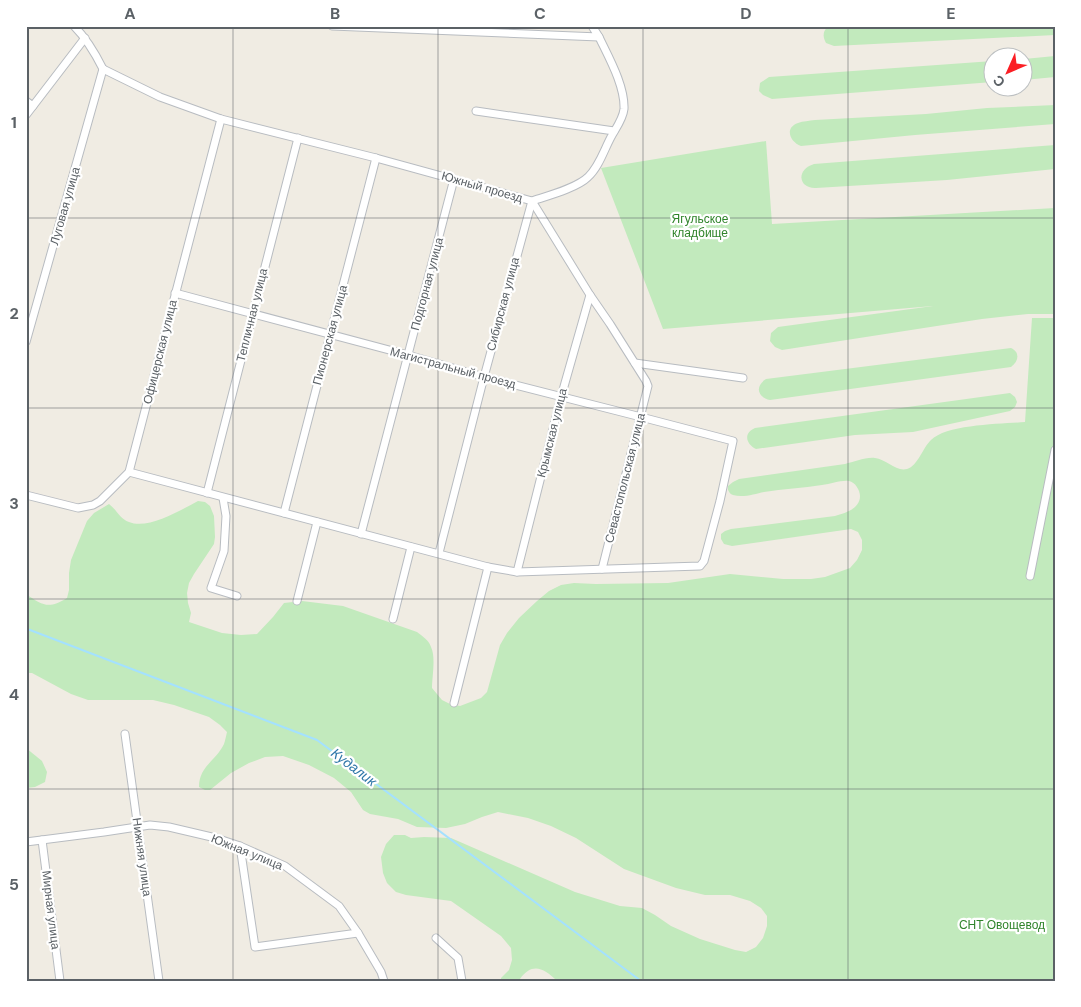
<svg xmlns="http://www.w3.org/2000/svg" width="1081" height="1007" viewBox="0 0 1081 1007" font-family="'DM Sans',sans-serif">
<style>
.green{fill:#c2eabd}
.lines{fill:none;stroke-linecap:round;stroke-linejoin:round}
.stream{stroke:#a4e1ff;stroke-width:2}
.minor-casing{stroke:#b8bcc1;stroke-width:9}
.minor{stroke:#fff;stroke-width:7}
.grid{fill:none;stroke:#5b6166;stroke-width:1;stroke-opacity:0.55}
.labels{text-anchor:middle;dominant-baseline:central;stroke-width:4.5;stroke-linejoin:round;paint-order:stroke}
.street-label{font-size:12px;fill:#5b6166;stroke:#fff}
.park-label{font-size:12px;fill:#30842b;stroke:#fff}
.water-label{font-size:14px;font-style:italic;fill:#3178a9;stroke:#fff}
.neatline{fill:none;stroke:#5b6166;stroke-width:2}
.grid-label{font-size:16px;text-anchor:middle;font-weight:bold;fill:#5b6166}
</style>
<rect width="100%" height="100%" fill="#f0ece3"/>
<g class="green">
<path d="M 830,26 L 1055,26 L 1055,35 L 834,46 L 826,43 C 822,36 823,29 830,26 Z"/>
<polygon points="1055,56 1055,77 1024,80 1024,59"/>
<polygon points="993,61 993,82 772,99 763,95 759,91 760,83 769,77"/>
<path d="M 1055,105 L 1055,124 L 915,135 L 801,146 C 790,142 784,128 798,123 C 803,121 809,121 815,120 L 926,114 L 987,108 Z"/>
<polygon points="766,141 772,224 1055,208 1055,314 1028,314 982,319 782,350 775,347 770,341 771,333 778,327 933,306 663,329 601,168"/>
<path d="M 1055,145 L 1055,169 L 947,180 L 816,188 C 799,189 795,170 814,164 Z"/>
<path d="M 1032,318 L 1055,318 L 1055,981 L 557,981 C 544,968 532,962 520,979 L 520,981 L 501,981 L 501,978 L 509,970 L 512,960 L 511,948 L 501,936 L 451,901 L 406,895 L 396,892 L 387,883 L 383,873 L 381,857 L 386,844 L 394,835 L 405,835 L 411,838 L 424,837 L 451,838 L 575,892 L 620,906 L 642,908 L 655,915 L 671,926 L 700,939 L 735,950 L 746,952 L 756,947 L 763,938 L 767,926 L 767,916 L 761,908 L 750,901 L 730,895 L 705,895 L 676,888 L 624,869 L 576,838 L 551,826 L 528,818 L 498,812 L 482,817 L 465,824 L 446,828 L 417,827 L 398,819 L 370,814 L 363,810 L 351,792 L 334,778 L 309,765 L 283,756 L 265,757 L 249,763 L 231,773 L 210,790 L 205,790 L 199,787 C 199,766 216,761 224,744 C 225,741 226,736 227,732 L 220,725 L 209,717 L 174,705 L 153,700 L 88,700 L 71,694 L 32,673 L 26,673 L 26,594 C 43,606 49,609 67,598 L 69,590 L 69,573 L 71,560 L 87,521 L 94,513 L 109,504 C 117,510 120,519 129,522 C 148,530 181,510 198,501 L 205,502 L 210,506 L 214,516 L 215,537 L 214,544 L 194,574 L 189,583 L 187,593 L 188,603 L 191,613 L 189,622 L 222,633 L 241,635 L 257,634 L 273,617 L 284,603 L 302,601 L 343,606 L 417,632 C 422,636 429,640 431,647 C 436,657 432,677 432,688 L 442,700 L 450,704 L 460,706 L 481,698 L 487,692 L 500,645 L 507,633 L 519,618 L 537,601 L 549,591 L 561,585 L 574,583 L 596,584 L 668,583 L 730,574 L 783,579 L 811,579 L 825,577 L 850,568 L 857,560 L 862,550 L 862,540 L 858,532 L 851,529 L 732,546 L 724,544 L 721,539 L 721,534 L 725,531 L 731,529 L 835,516 C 845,513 860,509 860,496 C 860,490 855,482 849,481 C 841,480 831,484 822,485 C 803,488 783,489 764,492 C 755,494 743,498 733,495 C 730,494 730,493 728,490 L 728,486 L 733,482 L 739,479 L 845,464 C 854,462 865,457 875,458 C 886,459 896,472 907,469 C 918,466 923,447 931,440 C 947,424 1002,424 1025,422 Z"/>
<path d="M 1011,348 C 1020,352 1019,361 1011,367 L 770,400 C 757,397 755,386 766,379 Z"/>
<path d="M 1010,393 L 1015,397 L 1017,402 L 1015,407 L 1010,411 L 913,432 L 855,435 L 756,449 C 746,444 743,433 755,428 Z"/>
<polygon points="26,748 42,761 47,772 45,782 35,787 26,788"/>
</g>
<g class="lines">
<polyline class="stream" points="26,629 30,630 317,740 641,981"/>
<g class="minor-casing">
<g id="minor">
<path d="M 74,26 C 87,39 95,53 103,69"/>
<polyline points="332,26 599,37 592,26"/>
<polyline points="103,69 160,97 221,119 376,158 532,201 590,295 610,324 646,381 648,386 602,569"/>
<polyline points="26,101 33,106"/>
<polyline points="476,111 614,131"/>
<polyline points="26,115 85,38"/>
<polyline points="26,342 103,69"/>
<polyline points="635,363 743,378"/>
<polyline points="129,472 488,567 517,572 700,566 704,561 720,501 733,441 641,417 484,377 408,355 175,293"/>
<polyline points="207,493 298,138"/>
<polyline points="26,495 78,508 93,505 100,501 129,472 221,119"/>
<polyline points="223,498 226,516 224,551 211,588 237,596"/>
<polyline points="284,513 376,158"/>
<polyline points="361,534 454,179"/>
<path d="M 439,553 L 484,377 L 532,201 C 547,196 577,188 588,177 C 599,167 604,150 611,137 C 616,128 623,119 624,109 C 625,86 609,58 599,37"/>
<polyline points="517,572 561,397 590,295"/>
<polyline points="1030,576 1055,450"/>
<polyline points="297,601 317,522"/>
<polyline points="393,619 411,547"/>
<polyline points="454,703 488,567"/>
<polyline points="125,734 159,981"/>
<polyline points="42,840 60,981"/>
<polyline points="26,842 104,832 150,825 169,827 216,838 240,846 285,866 339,906 358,933 381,972 384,981"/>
<polyline points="240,846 255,947 358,933"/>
<polyline points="436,938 458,958 462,981"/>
</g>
</g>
<use href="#minor" class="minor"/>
</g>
<path class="grid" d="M 233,26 L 233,981M 438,26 L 438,981M 643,26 L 643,981M 848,26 L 848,981M 26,218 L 1055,218M 26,408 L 1055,408M 26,599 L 1055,599M 26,789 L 1055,789"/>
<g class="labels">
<g class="street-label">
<text transform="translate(482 187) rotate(16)">Южный проезд</text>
<text transform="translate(65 206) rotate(-74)">Луговая улица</text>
<text transform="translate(427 284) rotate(-75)">Подгорная улица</text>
<text transform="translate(503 304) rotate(-75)">Сибирская улица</text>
<text transform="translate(252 315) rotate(-76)">Тепличная улица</text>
<text transform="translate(330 335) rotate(-75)">Пионерская улица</text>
<text transform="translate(160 352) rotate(-76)">Офицерская улица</text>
<text transform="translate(453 368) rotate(15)">Магистральный проезд</text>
<text transform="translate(552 433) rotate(-76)">Крымская улица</text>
<text transform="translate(625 478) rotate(-76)">Севастопольская улица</text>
<text transform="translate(247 852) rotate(22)">Южная улица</text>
<text transform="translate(142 857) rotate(82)">Нижняя улица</text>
<text transform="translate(51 910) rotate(83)">Мирная улица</text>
</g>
<g class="park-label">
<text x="700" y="219">Ягульское<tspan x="700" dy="14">кладбище</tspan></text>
<text x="1002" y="925">СНТ Овощевод</text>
</g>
<g class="water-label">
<text transform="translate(354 767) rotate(37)">Кудалик</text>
</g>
</g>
<rect width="1081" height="1007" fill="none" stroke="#ffffff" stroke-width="55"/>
<g transform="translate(1008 72) rotate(225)"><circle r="24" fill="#ffffff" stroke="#bdc0c2"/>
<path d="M0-4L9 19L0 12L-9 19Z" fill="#fb1e24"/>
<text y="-8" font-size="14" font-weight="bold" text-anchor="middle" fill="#5b6166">С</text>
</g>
<rect x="28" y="28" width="1026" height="952" class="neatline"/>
<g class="grid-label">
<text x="130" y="19">A</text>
<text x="335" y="19">B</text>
<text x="540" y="19">C</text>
<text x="746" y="19">D</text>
<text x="951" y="19">E</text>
<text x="14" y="128">1</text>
<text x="14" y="319">2</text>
<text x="14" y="509">3</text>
<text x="14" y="700">4</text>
<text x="14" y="890">5</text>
</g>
</svg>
